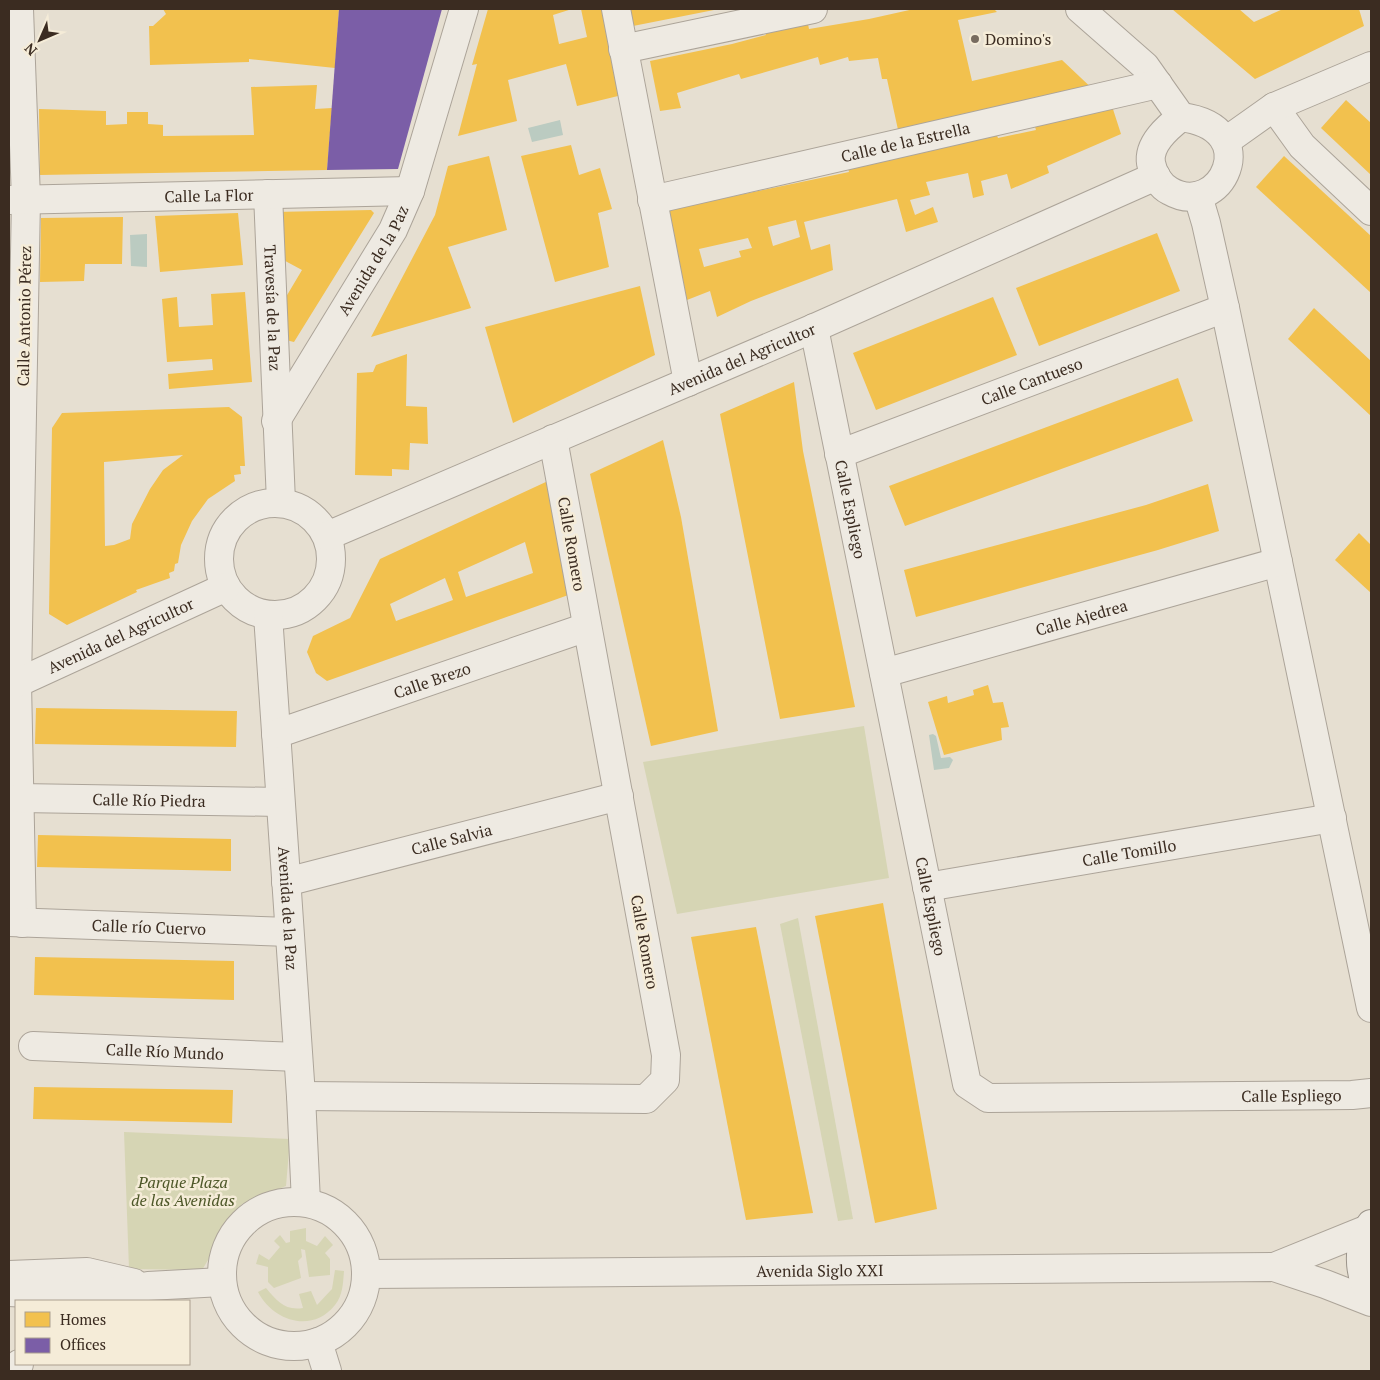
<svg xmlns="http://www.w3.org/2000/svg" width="1380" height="1380" viewBox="0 0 1380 1380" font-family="'PT Serif',serif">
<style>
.green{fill:#d6d5b4}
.water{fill:#bbcbc1}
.homes{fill:#f2c14e;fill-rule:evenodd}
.offices{fill:#7b5ea7}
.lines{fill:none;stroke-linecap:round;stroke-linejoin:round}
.street-casing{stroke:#aca499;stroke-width:30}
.secondary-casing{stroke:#9b948a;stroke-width:30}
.street{stroke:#eeeae2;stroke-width:28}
.secondary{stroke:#eeeae2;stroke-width:28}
.poi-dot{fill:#776b5f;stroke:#f5ecd8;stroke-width:2}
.labels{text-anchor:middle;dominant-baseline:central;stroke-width:5;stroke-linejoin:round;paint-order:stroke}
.poi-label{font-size:16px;fill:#3b2c21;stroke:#f5ecd8;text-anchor:start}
.street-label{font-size:16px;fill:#3b2c21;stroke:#f5ecd8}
.park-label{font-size:16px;font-style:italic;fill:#4d5728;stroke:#f5ecd8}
</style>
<rect width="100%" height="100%" fill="#e6dfd1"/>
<g class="green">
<polygon points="864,726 889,878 677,914 643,762"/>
<polygon points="798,918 853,1219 838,1221 780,924"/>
<polygon points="124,1132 290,1139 286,1186 242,1204 202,1270 129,1269"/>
<polygon points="306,1228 306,1241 317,1246 325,1236 333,1245 325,1253 330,1259 330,1275 309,1277 305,1250 301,1249 302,1257 298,1261 301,1278 274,1288 268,1282 268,1267 256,1264 259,1254 269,1260 280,1247 274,1241 280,1235 286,1243 290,1242 290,1231"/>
<path d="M 335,1270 L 344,1271 C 343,1283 343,1295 335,1305 C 312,1334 273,1321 258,1292 L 266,1288 C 277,1301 285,1311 303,1308 L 299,1294 L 311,1291 L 317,1305 L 332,1289 Z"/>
</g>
<g class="water">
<polygon points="560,120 563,135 532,142 528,128"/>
<polygon points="147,234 147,267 131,266 130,235"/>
<polygon points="933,734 936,736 941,758 950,757 953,760 949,768 934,770 929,735"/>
</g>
<g class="homes">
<polygon points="163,9 339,9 335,68 249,59 249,62 150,65 149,26 153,26 166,14"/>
<polygon points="488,9 572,9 553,15 559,44 587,37 581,9 604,9 614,31 618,96 577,106 566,64 508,80 517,121 458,136 477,64 472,65"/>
<polygon points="629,9 714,9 714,10 633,26"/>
<polygon points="914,9 994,9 997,12 958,20 972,81 1062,60 1098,94 900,139 887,79 882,79 878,58 849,61 848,57 820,65 818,57 741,79 739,74 677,93 681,108 660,111 650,61 732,44 766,35 764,31 807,19 809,29 869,19"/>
<polygon points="1172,9 1239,9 1254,22 1283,9 1359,9 1364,26 1255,79"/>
<polygon points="317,85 315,109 332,108 327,170 40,175 39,109 106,111 106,125 127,124 127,112 148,112 148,124 163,125 163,136 254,135 251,87"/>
<polygon points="1346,100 1371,123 1371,175 1321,128"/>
<path d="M 1111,103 L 1121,134 L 1047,166 L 1049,173 L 1011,189 L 1007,174 L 981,181 L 984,195 L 973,198 L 968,173 L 926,182 L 930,195 L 910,200 L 915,215 L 933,207 L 938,222 L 906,232 L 897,199 L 804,222 L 811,250 L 830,244 L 833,270 L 751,301 L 717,317 L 710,291 L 687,300 L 668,210 L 849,172 L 847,165 L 995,131 L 998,138 L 1036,130 L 1033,120 ZM 796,220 L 800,237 L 773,246 L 768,227 ZM 748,238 L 752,248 L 739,251 L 741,257 L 704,267 L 699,249 Z"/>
<polygon points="571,145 579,175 600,168 612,209 598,213 609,267 555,282 521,156"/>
<polygon points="489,156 507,230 448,247 471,308 371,337 435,215 448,166"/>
<polygon points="1284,156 1371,236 1371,293 1256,187"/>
<polygon points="371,210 374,213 294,342 282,339 280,307 302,270 276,256 274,212"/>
<polygon points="238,213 243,265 160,272 155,216"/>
<polygon points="123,217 122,264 85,264 84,281 40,282 41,218"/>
<polygon points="1157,233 1180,291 1039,346 1016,288"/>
<polygon points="640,286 655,355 513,423 485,327"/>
<polygon points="245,292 252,382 169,389 168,374 213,370 212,359 167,362 162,299 177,297 179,327 213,325 211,294"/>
<polygon points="993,297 1017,355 876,410 853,353"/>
<polygon points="1314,308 1371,361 1371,416 1288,339"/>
<polygon points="407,354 406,406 427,407 428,444 410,443 409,470 392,469 392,476 355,475 357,373 373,372 376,365"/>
<polygon points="1178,378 1193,421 905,526 889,486"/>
<polygon points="794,382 803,451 855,707 780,719 720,414"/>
<path d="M 229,407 L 242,417 L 245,466 L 240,466 L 241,474 L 234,475 L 235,481 L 208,499 L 192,521 L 181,545 L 178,563 L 175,564 L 174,571 L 169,573 L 170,578 L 136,590 L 137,592 L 67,625 L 49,614 L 52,428 L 62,413 ZM 183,455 L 163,470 L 150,489 L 132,524 L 130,539 L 114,545 L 105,546 L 104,462 Z"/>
<polygon points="663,440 681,517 718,731 651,746 590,474"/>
<path d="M 548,481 L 574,593 L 327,681 L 316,673 L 307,652 L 313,636 L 350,618 L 380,559 ZM 525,542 L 533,573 L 466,597 L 458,572 ZM 445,578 L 453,600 L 396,621 L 390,604 Z"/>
<polygon points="1208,484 1219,531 1158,550 916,617 904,570 1146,505"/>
<polygon points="1359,533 1371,545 1371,593 1335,560"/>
<polygon points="988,685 993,703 1003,702 1009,727 1001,728 1002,740 944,755 928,702 947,696 948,703 974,695 973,690"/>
<polygon points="36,708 237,711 236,747 35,744"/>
<polygon points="38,835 231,839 231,871 37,867"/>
<polygon points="883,903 937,1209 875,1223 815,916"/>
<polygon points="756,927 813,1213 746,1220 691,937"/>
<polygon points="35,957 234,961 234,1000 34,995"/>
<polygon points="34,1087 233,1090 232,1123 33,1119"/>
</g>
<polygon class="offices" points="339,9 442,9 398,169 327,170"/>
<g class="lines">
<g class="street-casing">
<g id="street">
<polyline points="19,9 26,199 17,683 22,923"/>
<polyline points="616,9 688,382"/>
<polyline points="1080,9 1145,66 1181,117"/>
<polyline points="623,49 813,9"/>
<polyline points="1274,107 1302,146 1371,211"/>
<path d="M 1181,117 C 1267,128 1220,220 1170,191 C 1160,186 1153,174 1151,163 C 1148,144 1168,127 1181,117 Z"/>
<polyline points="1226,141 1274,107 1371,66"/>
<path id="s1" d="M 268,194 L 281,502"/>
<polyline points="1198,196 1206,223 1225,308 1371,1008"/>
<path id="s2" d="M 9,200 L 410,191"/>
<path id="s3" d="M 652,200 L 1158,84"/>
<path id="s4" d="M 814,328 L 967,1084 L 988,1098 L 1352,1095 L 1371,1093"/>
<path id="s5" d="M 276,421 L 393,230 L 410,191 L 464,9"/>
<path id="s6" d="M 839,454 L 1225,308"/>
<circle cx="275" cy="559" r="56"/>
<path id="s7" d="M 327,536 L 814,328 L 1156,176"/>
<path id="s8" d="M 268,615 L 301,1096 L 306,1202"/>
<path id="s9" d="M 884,673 L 1278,562"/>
<path id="s10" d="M 9,683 L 17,683 L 226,587"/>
<path id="s11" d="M 276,734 L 587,627"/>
<path id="s12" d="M 19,798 L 280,802"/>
<path id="s13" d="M 286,882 L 619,796"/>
<path id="s14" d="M 927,887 L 1332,818"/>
<path id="s15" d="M 9,922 L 289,932"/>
<path id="s16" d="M 33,1046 L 298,1057"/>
<polyline points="301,1096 646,1099 665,1080 666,1055 553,439"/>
<circle cx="294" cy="1274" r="72"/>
<polyline points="1274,1267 1368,1229"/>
<path id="s17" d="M 366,1274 L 1274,1267 L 1325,1284 L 1371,1302"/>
<polyline points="9,1275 87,1272 134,1283"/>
<polyline points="9,1292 81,1296 148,1286 222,1282"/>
<polyline points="318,1342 327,1371"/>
<polyline points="11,1371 19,1364"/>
</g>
</g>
<g class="secondary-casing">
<path id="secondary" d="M 1371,1224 C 1357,1244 1358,1274 1371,1295"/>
</g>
<use href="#street" class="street"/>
<use href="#secondary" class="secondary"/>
</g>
<circle class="poi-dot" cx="975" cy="39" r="5"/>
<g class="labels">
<g class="poi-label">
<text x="985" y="39">Domino's</text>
</g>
<g class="street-label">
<text stroke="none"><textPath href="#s3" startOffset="260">Calle de la Estrella</textPath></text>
<text stroke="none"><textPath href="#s2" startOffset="200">Calle La Flor</textPath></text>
<text stroke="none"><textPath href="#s5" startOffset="188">Avenida de la Paz</textPath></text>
<text stroke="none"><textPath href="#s1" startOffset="114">Travesía de la Paz</textPath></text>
<text transform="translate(24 316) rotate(-89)">Calle Antonio Pérez</text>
<text stroke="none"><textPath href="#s7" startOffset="451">Avenida del Agricultor</textPath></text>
<text stroke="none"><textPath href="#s6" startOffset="206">Calle Cantueso</textPath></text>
<text stroke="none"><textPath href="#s4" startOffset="185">Calle Espliego</textPath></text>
<text transform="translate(572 544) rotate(80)">Calle Romero</text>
<text stroke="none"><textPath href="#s9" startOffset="205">Calle Ajedrea</textPath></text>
<text stroke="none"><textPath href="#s10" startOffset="122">Avenida del Agricultor</textPath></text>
<text stroke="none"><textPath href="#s11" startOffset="165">Calle Brezo</textPath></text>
<text stroke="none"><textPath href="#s12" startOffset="130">Calle Río Piedra</textPath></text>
<text stroke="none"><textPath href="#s13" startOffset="171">Calle Salvia</textPath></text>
<text stroke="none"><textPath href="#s14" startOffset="205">Calle Tomillo</textPath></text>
<text stroke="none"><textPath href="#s4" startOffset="590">Calle Espliego</textPath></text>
<text stroke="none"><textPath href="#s8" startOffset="294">Avenida de la Paz</textPath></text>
<text stroke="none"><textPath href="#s15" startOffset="140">Calle río Cuervo</textPath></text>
<text transform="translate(645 942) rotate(80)">Calle Romero</text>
<text stroke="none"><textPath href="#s16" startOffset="132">Calle Río Mundo</textPath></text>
<text stroke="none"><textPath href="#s4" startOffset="1100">Calle Espliego</textPath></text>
<text stroke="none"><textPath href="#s17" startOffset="454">Avenida Siglo XXI</textPath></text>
</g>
<g class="park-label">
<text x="183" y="1182">Parque Plaza<tspan x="183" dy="18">de las Avenidas</tspan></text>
</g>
</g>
<rect width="1380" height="1380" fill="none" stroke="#3b2c21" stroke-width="20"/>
<rect x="15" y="1300" width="175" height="65" fill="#f5ecd8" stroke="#ab9f8f"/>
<rect x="25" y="1312" width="25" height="15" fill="#f2c14e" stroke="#ab9f8f"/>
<text x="60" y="1325" font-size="15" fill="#3b2c21">Homes</text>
<rect x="25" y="1338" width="25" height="15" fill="#7b5ea7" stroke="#ab9f8f"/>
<text x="60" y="1350" font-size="15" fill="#3b2c21">Offices</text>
<g transform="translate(40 40) rotate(225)" stroke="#f5ecd8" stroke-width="4" paint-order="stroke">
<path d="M0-4L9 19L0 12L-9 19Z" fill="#3b2c21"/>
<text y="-8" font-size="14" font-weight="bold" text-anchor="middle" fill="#3b2c21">N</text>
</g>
</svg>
